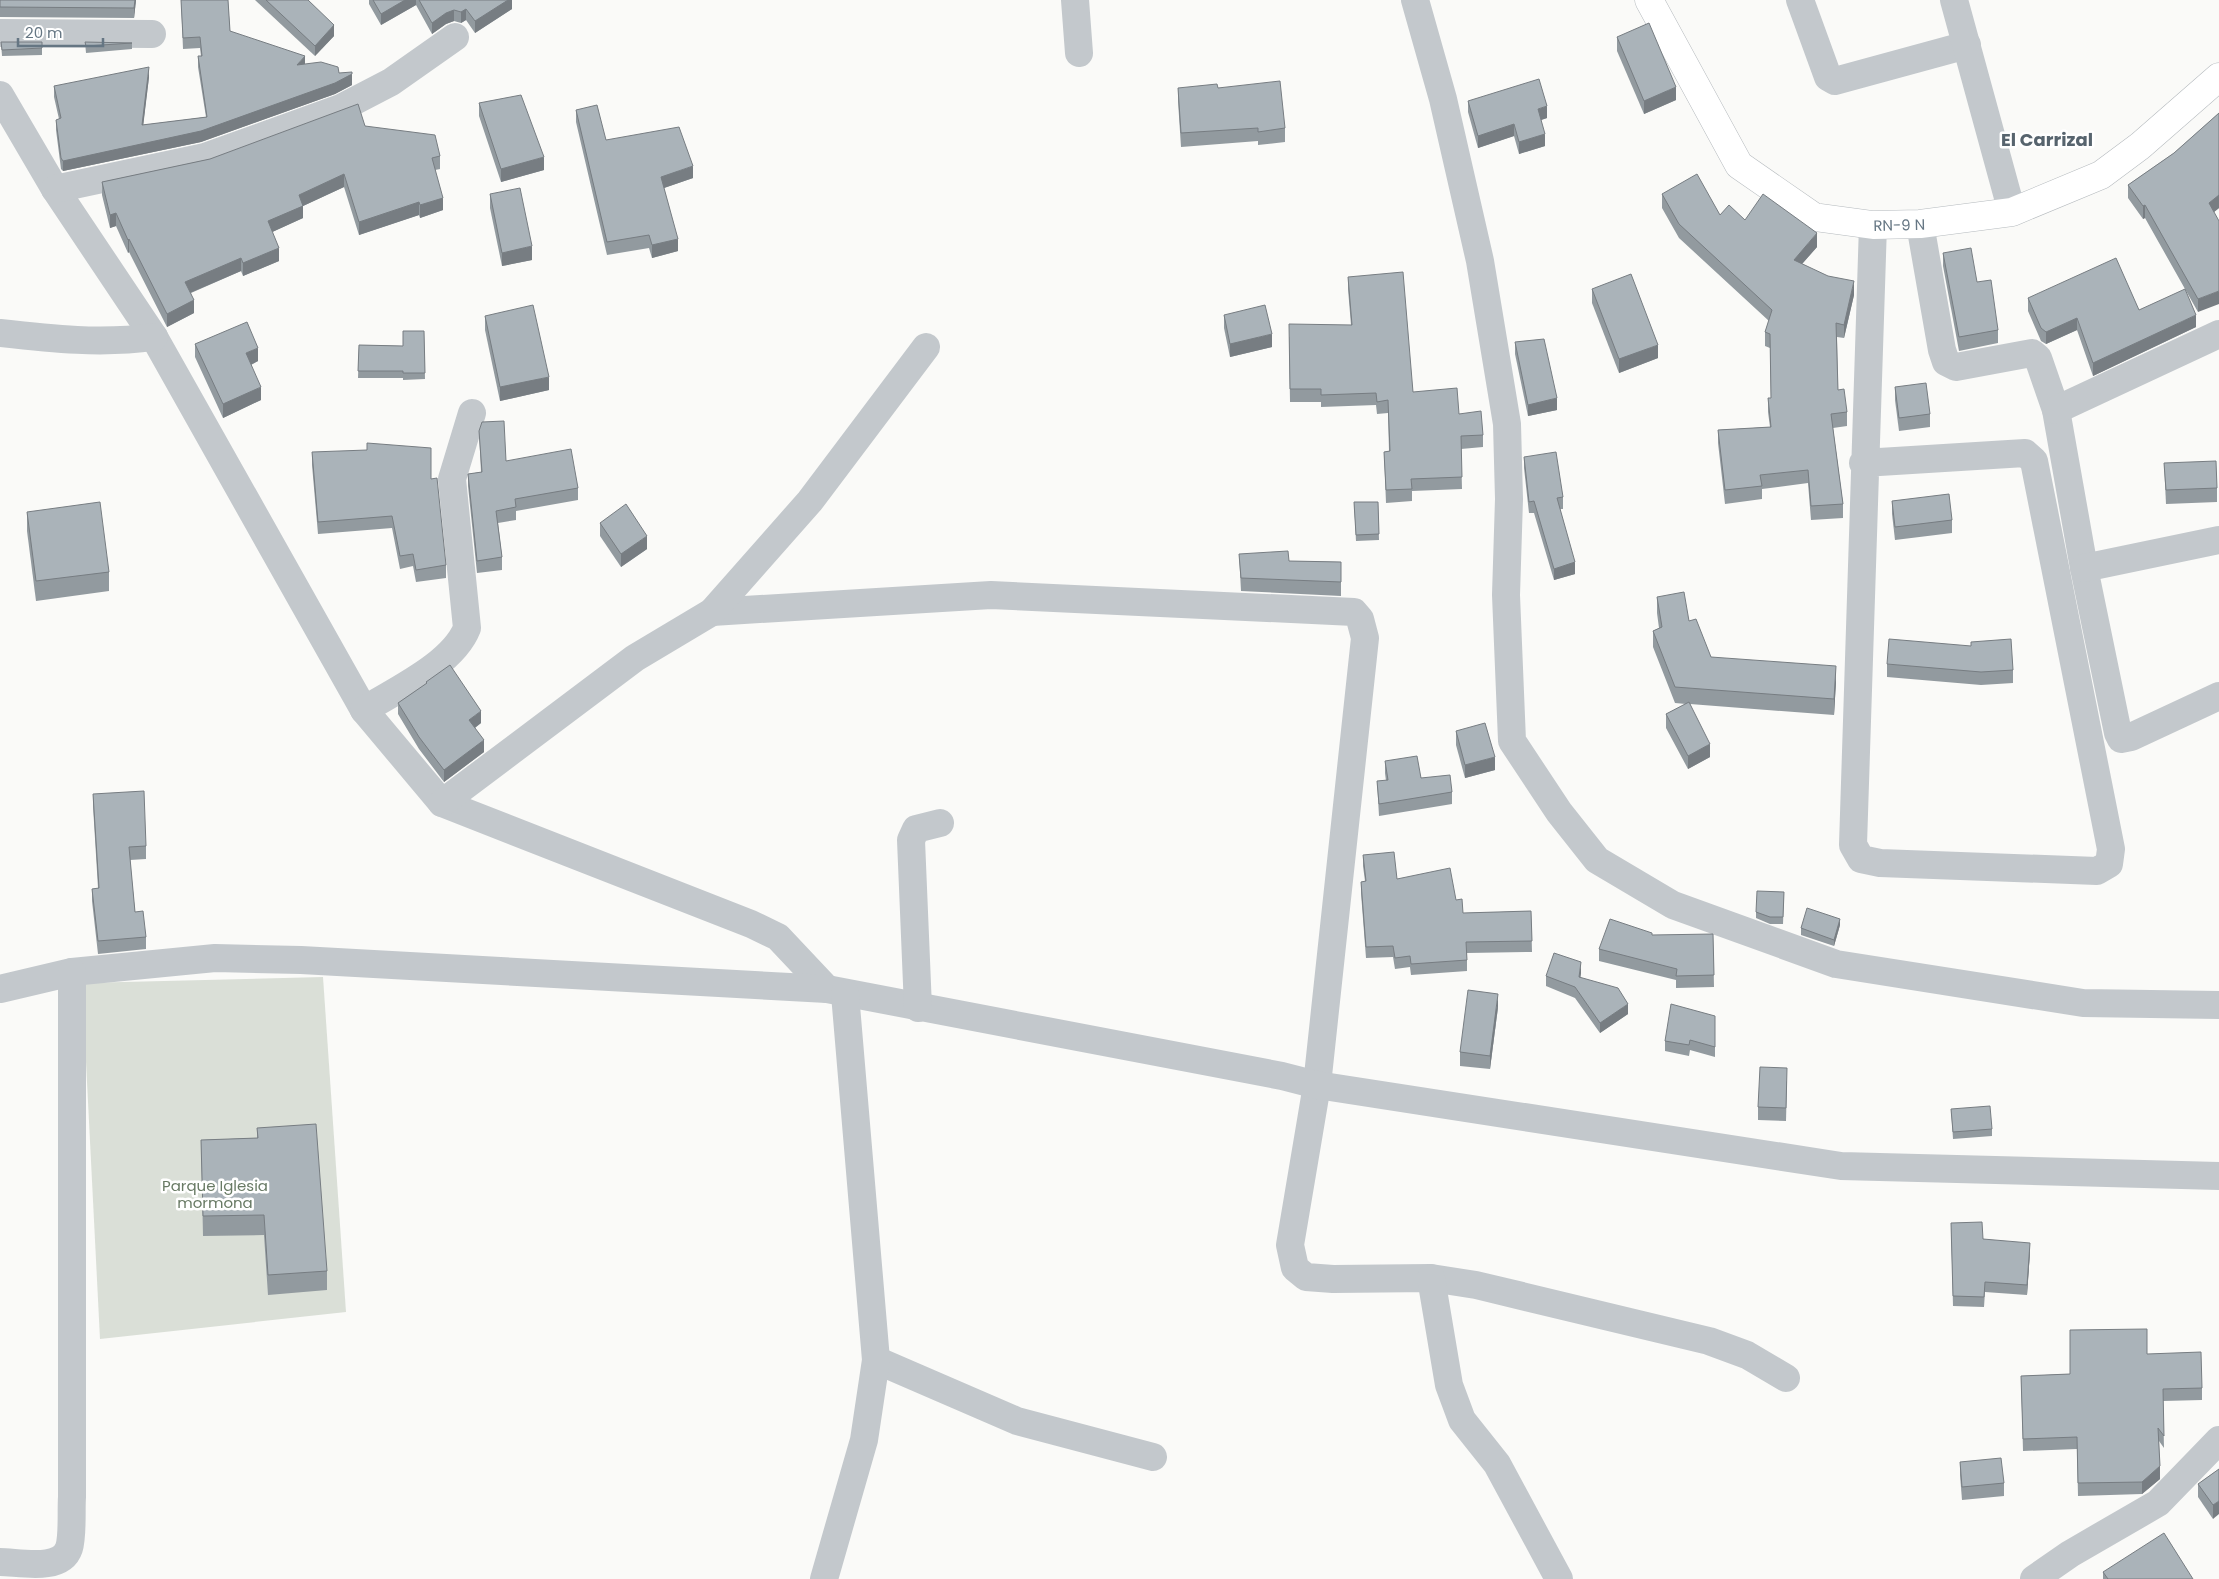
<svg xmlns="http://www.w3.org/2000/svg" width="2219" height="1579" viewBox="0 0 2219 1579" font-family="Poppins,sans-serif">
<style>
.green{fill:#dadfd7}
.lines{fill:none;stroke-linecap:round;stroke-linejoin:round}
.major-casing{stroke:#b5babe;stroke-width:29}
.minor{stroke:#c3c8cc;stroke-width:28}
.major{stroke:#fff;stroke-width:28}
.wall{fill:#929a9f}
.shaded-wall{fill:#777d82}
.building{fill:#aab3b9;stroke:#777d82}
.labels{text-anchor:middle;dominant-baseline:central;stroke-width:5;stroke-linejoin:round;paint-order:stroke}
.street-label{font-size:15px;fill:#657683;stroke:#fff}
.park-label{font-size:15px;fill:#687a64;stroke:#fff}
.quarter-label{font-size:18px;font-weight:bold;fill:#57646e;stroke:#fff}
</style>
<rect width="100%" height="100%" fill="#fafaf8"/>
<polygon class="green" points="323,977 346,1312 100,1339 82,983"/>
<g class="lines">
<g class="major-casing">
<g id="major">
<path id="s1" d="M 1649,0 L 1739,165 L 1814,217 L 1873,225 L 1920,224 L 2012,212 L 2101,175 L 2140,146 L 2219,77"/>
</g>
</g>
<g class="minor">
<polyline points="1075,0 1079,53"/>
<polyline points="1415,0 1443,99 1480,261 1507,424 1509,499 1506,595 1512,741 1559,812 1597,860 1673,905 1836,964 2083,1003 2219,1005"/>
<polyline points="1800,0 1828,77 1835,81 1967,45"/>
<polyline points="1954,0 2012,212"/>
<polyline points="0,33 152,34"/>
<polyline points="0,95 55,189 154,337 364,710 442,803 751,924 778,937 827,989"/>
<polyline points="55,189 205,157 341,108 391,82 455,37"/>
<polyline points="1920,224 1942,350 1946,362 1956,367 2032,353 2038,358 2056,410 2084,568 2118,733 2121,739 2131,737 2219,696"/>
<path d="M 0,333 C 52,339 102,344 154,337"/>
<polyline points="2056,410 2219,334"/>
<polyline points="1863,463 2025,453 2034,461 2111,849 2109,864 2097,871 1880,863 1861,859 1853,845 1873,225"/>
<polyline points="2084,568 2219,540"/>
<polyline points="712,612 991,595 1354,612 1360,619 1365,638 1317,1085 1290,1245 1295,1268 1306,1277 1333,1279 1431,1278 1476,1285 1709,1341 1747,1355 1786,1378"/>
<path d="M 364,710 C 396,690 453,664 467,628 L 452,479 L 472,413"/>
<polyline points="442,803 635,658 712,612 810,501 926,347"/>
<polyline points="0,989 72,972 215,958 301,960 827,989 1282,1076 1317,1085 1841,1166 2219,1176"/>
<polyline points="918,1008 911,840 916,829 940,823"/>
<polyline points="1431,1278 1449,1385 1462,1420 1497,1464 1559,1579"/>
<polyline points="876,1360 1017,1421 1153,1457"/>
<path d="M 0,1562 C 19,1562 61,1572 69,1548 C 73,1536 71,1510 72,1497 L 72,972"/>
<polyline points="824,1579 864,1440 876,1360 845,994"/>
<polyline points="2034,1579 2070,1554 2158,1503 2219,1440"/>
</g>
<use href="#major" class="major"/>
</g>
<g class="wall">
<polygon points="0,0 136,0 134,18 0,17"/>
<polygon points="181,0 228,0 230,31 305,64 339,73 352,85 335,94 201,142 63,171 61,169 56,130 56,120 59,119 54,97 54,86 149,77 143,125 206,117 198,67 198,56 201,56 200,48 183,49"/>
<polygon points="255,0 308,0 334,36 315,56"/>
<polygon points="369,0 512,0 512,9 475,33 466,20 461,23 454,21 446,24 432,34 416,5 381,25 369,4"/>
<polygon points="1617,37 1676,100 1644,114 1617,51"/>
<polygon points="1,42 42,42 42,55 2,56"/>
<polygon points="85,42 132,43 132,49 86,53"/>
<polygon points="1178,88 1218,88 1285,128 1285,142 1258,145 1258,141 1181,147 1178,101"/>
<polygon points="1468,101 1547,118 1541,120 1545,146 1519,154 1514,136 1478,148 1468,112"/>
<polygon points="479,103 544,170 501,182 479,116"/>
<polygon points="576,110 606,140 693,178 664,188 678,251 652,258 649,248 607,255 576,122"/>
<polygon points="2219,113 2219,208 2214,212 2198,312 2145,218 2143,219 2128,198 2128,185 2174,153"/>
<polygon points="365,126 440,156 440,169 435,170 443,210 420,218 419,215 359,235 344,187 303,206 303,218 272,232 279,261 243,276 241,271 191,293 194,313 167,327 129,252 128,253 116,226 110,228 102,195 102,182"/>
<polygon points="490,194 532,260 502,266 490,208"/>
<polygon points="1662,194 1720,215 1745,220 1817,247 1802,264 1854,295 1844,338 1837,337 1838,390 1847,412 1847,426 1833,428 1843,504 1843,518 1811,520 1808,483 1762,489 1762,499 1725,504 1718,443 1718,430 1770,427 1768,412 1768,398 1771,398 1770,348 1765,346 1765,332 1769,321 1679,238 1662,208"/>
<polygon points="1943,253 1998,330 1998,343 1959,351 1943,266"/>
<polygon points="1348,277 1413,392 1459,414 1483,435 1483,447 1461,449 1462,489 1412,491 1412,501 1386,503 1384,452 1389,451 1388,413 1377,414 1376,405 1321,407 1321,402 1290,402 1289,337 1351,325 1348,289"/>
<polygon points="1592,289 1658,358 1619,373 1592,303"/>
<polygon points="2028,298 2196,327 2093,376 2077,330 2046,344 2041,341 2028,311"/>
<polygon points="1224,315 1272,347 1230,357 1224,328"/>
<polygon points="485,316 549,390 500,401 485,330"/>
<polygon points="424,331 425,379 403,380 403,378 358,378 359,345 403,346"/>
<polygon points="1515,342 1557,410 1528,416 1515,354"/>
<polygon points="195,344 258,361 251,365 261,400 223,418 195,357"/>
<polygon points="1895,387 1930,414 1930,427 1899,431 1895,400"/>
<polygon points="479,431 506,461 578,488 578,500 516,511 516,520 498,523 502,557 502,570 477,573 468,486 468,474 481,472"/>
<polygon points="312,452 431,479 446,565 446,578 416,582 413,566 400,569 392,528 318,534 312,465"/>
<polygon points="1524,457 1563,497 1563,509 1560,509 1575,574 1554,580 1534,513 1529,513 1524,468"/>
<polygon points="2164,463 2217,488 2217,502 2166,504"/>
<polygon points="1892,501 1952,520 1952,533 1895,540 1892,514"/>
<polygon points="1354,502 1378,502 1379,540 1356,541"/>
<polygon points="27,512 109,572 109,591 36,601 27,531"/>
<polygon points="600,523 647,549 621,567 600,536"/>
<polygon points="1239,554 1289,561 1341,562 1341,596 1241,591"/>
<polygon points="1657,597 1689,621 1711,657 1836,682 1834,715 1690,704 1710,757 1688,769 1666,728 1666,714 1686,704 1675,703 1653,647 1653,631 1659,628 1657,613"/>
<polygon points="1887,664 2013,670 2013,683 1981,685 1887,677"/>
<polygon points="426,682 481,723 475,728 484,752 444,782 419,749 398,714 398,703 426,684"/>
<polygon points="1456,731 1495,770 1465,778 1456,745"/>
<polygon points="1385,761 1452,792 1452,804 1379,816 1377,781 1386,781 1385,773"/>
<polygon points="93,794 146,846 146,859 130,860 135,912 146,937 146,949 98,954 92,901 92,889 98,888 93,806"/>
<polygon points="1363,855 1397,879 1456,900 1463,913 1531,911 1532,952 1467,953 1467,971 1411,975 1410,967 1395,969 1393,957 1366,958 1361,893 1361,882 1365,881 1363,866"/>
<polygon points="1784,892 1783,924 1770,924 1756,918 1756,912"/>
<polygon points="1840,925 1834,946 1801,935 1801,928"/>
<polygon points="1713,934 1714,987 1676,988 1676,980 1599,961 1599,949"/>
<polygon points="1581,973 1580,978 1628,1014 1600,1033 1575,998 1546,986 1546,976"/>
<polygon points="1498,1007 1490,1069 1460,1066 1460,1052"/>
<polygon points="1715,1016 1715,1057 1690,1050 1689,1056 1665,1051 1665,1041"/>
<polygon points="1787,1081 1786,1121 1758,1120 1758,1107"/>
<polygon points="1951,1109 1992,1129 1992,1136 1953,1139"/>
<polygon points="257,1128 327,1271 327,1290 268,1295 264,1235 203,1236 201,1140 257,1138"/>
<polygon points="1951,1223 1983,1239 2030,1252 2027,1295 1985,1292 1984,1307 1953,1306"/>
<polygon points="2147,1354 2202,1388 2202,1400 2163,1401 2164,1448 2159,1441 2160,1479 2142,1494 2078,1496 2077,1449 2023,1451 2021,1376 2070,1374"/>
<polygon points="1960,1462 2004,1483 2004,1496 1962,1500 1960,1475"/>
<polygon points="2219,1469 2213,1519 2198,1497 2198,1484"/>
<polygon points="2103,1572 2193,1579 2103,1579"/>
</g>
<g class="shaded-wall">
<polygon points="135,0 136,0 134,18 134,8"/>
<polygon points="405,0 416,0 416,5 381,25 381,14"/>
<polygon points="508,0 512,0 512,9 475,33 475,21"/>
<polygon points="466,9 466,20 461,23 461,12"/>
<polygon points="454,10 454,21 446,24 432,34 432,23 446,13"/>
<polygon points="334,25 334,36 315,56 315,46"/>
<polygon points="305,56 305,67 297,65"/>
<polygon points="149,67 149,77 142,136 142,125"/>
<polygon points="352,74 352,85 335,94 201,142 63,171 63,161"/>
<polygon points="1676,87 1676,100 1644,114 1644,101"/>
<polygon points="1547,106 1547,118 1538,121 1538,109"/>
<polygon points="1514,124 1514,136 1478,148 1478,136"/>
<polygon points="1545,134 1545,146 1519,154 1519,142"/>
<polygon points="544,157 544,170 501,182 501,169"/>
<polygon points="693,166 693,178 661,189 661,177"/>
<polygon points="344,174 344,187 303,206 303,218 268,234 268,221 299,195"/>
<polygon points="2219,195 2219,208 2209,216 2209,203"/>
<polygon points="443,198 443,210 420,218 420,205"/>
<polygon points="419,202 419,215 359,235 359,222"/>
<polygon points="2145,205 2145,218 2143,219 2143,206"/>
<polygon points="116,213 116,226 110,228 110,215"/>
<polygon points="1817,233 1817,247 1794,273 1794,260"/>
<polygon points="129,239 129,252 128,253 128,240"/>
<polygon points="678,239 678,251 652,258 652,245"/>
<polygon points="532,246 532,260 502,266 502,253"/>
<polygon points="279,248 279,261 243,276 243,263"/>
<polygon points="241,258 241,271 185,295 185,282"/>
<polygon points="1854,281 1854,295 1844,338 1844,325"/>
<polygon points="2219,291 2219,304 2198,312 2198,299"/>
<polygon points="194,300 194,313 167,327 167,314"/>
<polygon points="2196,315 2196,327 2093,376 2093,363"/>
<polygon points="2077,318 2077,330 2046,344 2046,332"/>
<polygon points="1272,334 1272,347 1230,357 1230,344"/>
<polygon points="1658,345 1658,358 1619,373 1619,359"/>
<polygon points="258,348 258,361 246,367 246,353"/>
<polygon points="549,377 549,390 500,401 500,387"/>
<polygon points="261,387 261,400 223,418 223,404"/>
<polygon points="1557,398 1557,410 1528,416 1528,405"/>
<polygon points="647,536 647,549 621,567 621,554"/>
<polygon points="1575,562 1575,574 1554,580 1554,569"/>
<polygon points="1836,666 1836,682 1834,715 1834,699"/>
<polygon points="481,711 481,723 469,732 469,720"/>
<polygon points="484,740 484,752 444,782 444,770"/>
<polygon points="1710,744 1710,757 1688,769 1688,756"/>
<polygon points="1495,757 1495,770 1465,778 1465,765"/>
<polygon points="1840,919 1840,925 1834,946 1834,940"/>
<polygon points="1581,962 1581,973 1579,987 1579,977"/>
<polygon points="1498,994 1498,1007 1490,1069 1490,1056"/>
<polygon points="1628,1004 1628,1014 1600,1033 1600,1023"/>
<polygon points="2030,1243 2030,1252 2027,1295 2027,1285"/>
<polygon points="2160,1466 2160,1479 2142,1494 2142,1482"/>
<polygon points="2219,1501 2219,1514 2213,1519 2213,1505"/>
</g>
<g class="building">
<polygon points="0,0 135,0 134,8 0,7"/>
<polygon points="181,0 228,0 230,31 305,56 297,65 321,62 338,67 339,73 352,72 352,74 335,83 201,131 63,161 61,158 56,120 61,118 54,86 149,67 142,125 207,117 198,56 202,56 200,37 183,38"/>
<polygon points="266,0 308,0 334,25 315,46"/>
<polygon points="373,0 405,0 381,14"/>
<polygon points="419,0 508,0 475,21 466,9 461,12 454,10 446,13 432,23"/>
<polygon points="1649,23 1676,87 1644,101 1617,37"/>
<polygon points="1,42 42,42 42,48 2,50"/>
<polygon points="85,42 132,43 86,46"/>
<polygon points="1539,79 1547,106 1538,109 1545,134 1519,142 1514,124 1478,136 1468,101"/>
<polygon points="1280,81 1285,128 1258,132 1258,128 1181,133 1178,88 1217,84 1218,88"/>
<polygon points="521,95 544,157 501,169 479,103"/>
<polygon points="358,104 365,126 435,135 440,156 432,158 443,198 420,205 419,202 359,222 344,174 299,195 303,206 268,221 279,248 243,263 241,258 185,282 194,300 167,314 129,239 128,240 116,213 110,215 102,182 210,159"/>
<polygon points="597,105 606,140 679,127 693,166 661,177 678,239 652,245 649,235 607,242 576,110"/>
<polygon points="2219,113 2219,195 2209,203 2219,221 2219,291 2198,299 2145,205 2143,206 2128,185 2174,153"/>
<polygon points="1697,174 1720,215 1729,205 1745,220 1763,194 1817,233 1794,260 1828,276 1854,281 1844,325 1836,323 1838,390 1844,389 1847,412 1831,414 1843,504 1811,506 1808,470 1760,475 1762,486 1725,490 1718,430 1771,427 1768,398 1771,398 1770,334 1765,332 1772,310 1679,224 1662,194"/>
<polygon points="520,188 532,246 502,253 490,194"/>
<polygon points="1971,248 1977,282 1991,280 1998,330 1959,337 1943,253"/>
<polygon points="2116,258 2139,310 2185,289 2196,315 2093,363 2077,318 2046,332 2041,328 2028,298"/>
<polygon points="1403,272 1413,392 1457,388 1459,414 1481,411 1483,435 1461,436 1462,477 1411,479 1412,489 1386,490 1384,452 1390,451 1388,400 1377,402 1376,393 1321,395 1321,389 1290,389 1289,324 1352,325 1348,277"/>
<polygon points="1631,274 1658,345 1619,359 1592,289"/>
<polygon points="533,305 549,377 500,387 485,316"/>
<polygon points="1265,305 1272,334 1230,344 1224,315"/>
<polygon points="247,322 258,348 246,353 261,387 223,404 195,344"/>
<polygon points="403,331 424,331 425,373 403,373 403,371 358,371 359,345 403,346"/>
<polygon points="1544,339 1557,398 1528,405 1515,342"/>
<polygon points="1926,383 1930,414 1899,418 1895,387"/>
<polygon points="504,421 506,461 571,449 578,488 515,499 516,507 496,511 502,557 477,561 468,474 482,472 479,431 482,422"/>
<polygon points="367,443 431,448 431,479 437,478 446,565 416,570 413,554 400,556 392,516 318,522 312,452 367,450"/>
<polygon points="1556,452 1563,497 1557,498 1575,562 1554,569 1534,501 1529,502 1524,457"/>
<polygon points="2216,461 2217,488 2166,490 2164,463"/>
<polygon points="1949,494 1952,520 1895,527 1892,501"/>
<polygon points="100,502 109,572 36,581 27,512"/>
<polygon points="1354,502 1378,502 1379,534 1356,535"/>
<polygon points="626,504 647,536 621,554 600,523"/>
<polygon points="1288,551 1289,561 1341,562 1341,582 1241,578 1239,554"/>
<polygon points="1684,592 1689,621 1696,619 1711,657 1836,666 1834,699 1675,687 1653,631 1662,627 1657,597"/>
<polygon points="1889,639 1971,646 1971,642 2011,639 2013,670 1981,672 1887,664"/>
<polygon points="450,665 481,711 469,720 484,740 444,770 419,737 398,703 427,683 426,682"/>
<polygon points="1689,702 1710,744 1688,756 1666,714"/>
<polygon points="1485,723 1495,757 1465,765 1456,731"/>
<polygon points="1417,756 1421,778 1450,775 1452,792 1379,804 1377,781 1388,780 1385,761"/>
<polygon points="144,791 146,846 129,847 135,912 143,911 146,937 98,941 92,889 99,888 93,794"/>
<polygon points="1394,852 1397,879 1450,868 1456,900 1462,899 1463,913 1531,911 1532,941 1466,942 1467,960 1411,964 1410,956 1395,958 1393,946 1366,947 1361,882 1366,881 1363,855"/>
<polygon points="1757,891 1784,892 1783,917 1770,917 1756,912"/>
<polygon points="1807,908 1840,919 1834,940 1801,928"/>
<polygon points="1610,919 1652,933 1652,935 1713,934 1714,975 1676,976 1677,969 1599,949"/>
<polygon points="1554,953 1581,962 1579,977 1618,988 1628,1004 1600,1023 1575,987 1546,976"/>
<polygon points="1468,990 1498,994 1490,1056 1460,1052"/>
<polygon points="1671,1004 1715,1016 1715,1047 1690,1040 1689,1045 1665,1041"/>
<polygon points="1760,1067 1787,1068 1786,1108 1758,1107"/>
<polygon points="1990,1106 1992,1129 1953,1132 1951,1109"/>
<polygon points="316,1124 327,1271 268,1275 264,1215 203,1216 201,1140 258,1138 257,1128"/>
<polygon points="1982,1222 1983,1239 2030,1243 2027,1285 1985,1282 1984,1297 1953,1296 1951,1223"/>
<polygon points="2147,1329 2147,1354 2201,1352 2202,1388 2163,1389 2164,1436 2158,1428 2160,1466 2142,1482 2078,1483 2077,1437 2023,1439 2021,1376 2070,1374 2070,1330"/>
<polygon points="2001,1458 2004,1483 1962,1487 1960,1462"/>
<polygon points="2219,1469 2219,1501 2213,1505 2198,1484"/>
<polygon points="2164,1533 2193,1579 2108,1579 2103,1572"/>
</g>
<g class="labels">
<g class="street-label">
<text stroke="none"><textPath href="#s1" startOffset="365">RN-9 N</textPath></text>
</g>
<g class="park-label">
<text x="215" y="1185">Parque Iglesia<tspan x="215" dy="17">mormona</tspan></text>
</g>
<g class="quarter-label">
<text x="2047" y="139">El Carrizal</text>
</g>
</g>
<path d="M18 38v8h85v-8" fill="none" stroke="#657683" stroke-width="2.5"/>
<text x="25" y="38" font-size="15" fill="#657683" stroke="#ffffff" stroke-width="4" paint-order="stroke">20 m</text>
</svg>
